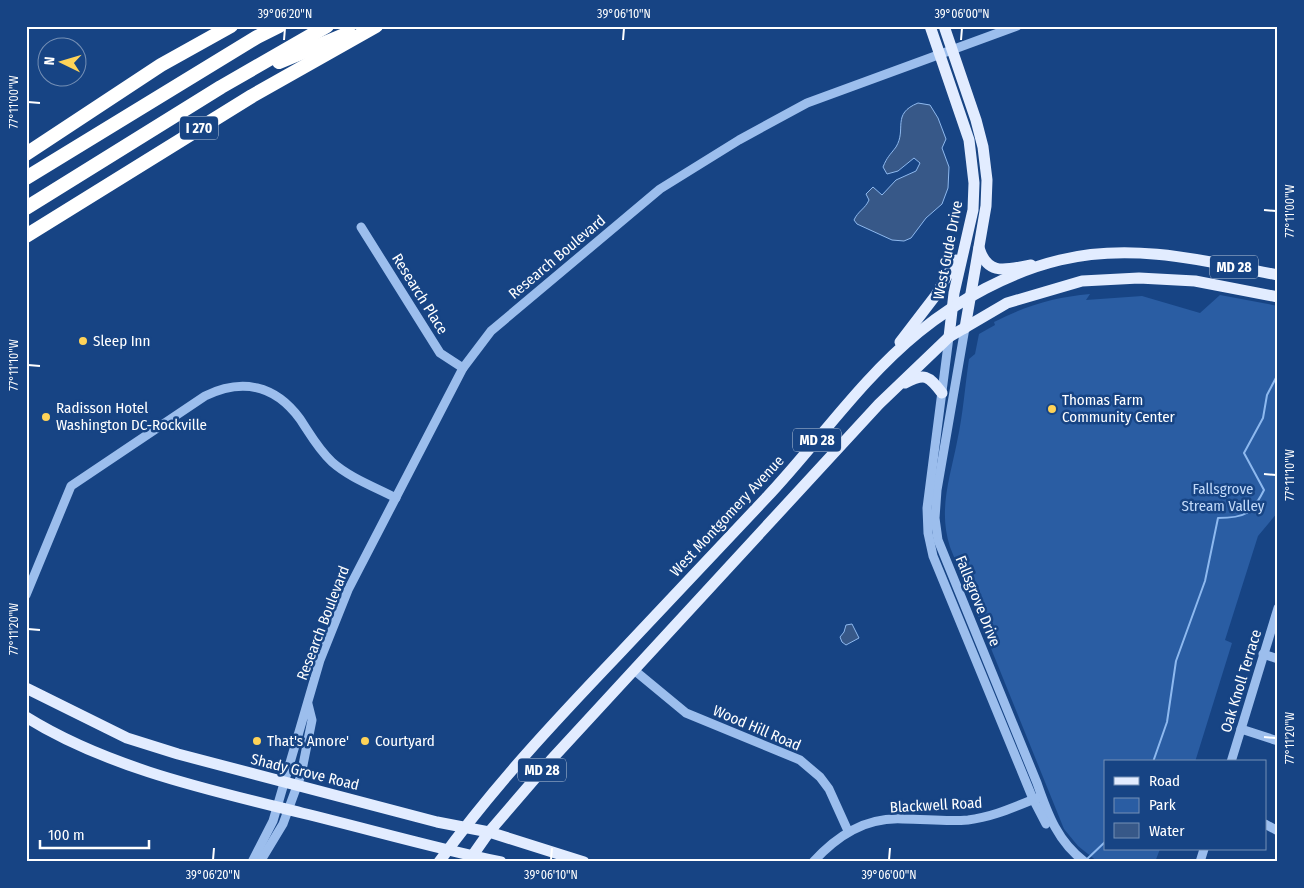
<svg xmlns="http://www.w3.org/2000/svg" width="1304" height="888" viewBox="0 0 1304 888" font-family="'Fira Sans Condensed',sans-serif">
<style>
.green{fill:#2a5da3}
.water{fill:#375888;stroke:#8eb9ef}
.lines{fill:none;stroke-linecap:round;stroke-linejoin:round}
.stream{stroke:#8eb9ef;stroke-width:2}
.minor{stroke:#9cbeed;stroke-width:9}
.major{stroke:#e2ecff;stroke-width:11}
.highway{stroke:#fff;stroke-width:14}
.ticks{fill:none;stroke:#fff;stroke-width:2}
.poi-dot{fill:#ffd358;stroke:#174484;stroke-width:2}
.labels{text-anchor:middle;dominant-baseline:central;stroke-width:5;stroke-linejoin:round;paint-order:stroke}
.shield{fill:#174484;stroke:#b9c7da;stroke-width:1}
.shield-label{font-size:14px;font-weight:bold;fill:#fff}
.street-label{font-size:15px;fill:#fff;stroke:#174484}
.poi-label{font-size:15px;fill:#fff;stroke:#174484;text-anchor:start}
.park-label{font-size:15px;fill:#c1d9f9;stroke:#174484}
.neatline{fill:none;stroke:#fff;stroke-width:2}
.ticks-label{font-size:12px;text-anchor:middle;fill:#fff}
</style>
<rect width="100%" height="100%" fill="#174484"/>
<path class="green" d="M 1090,294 L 1086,300 L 1142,296 L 1200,313 L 1220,295 L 1278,306 L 1278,512 L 1258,536 L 1225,640 L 1232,643 L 1195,762 L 1105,762 L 1105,849 L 1160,849 L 1155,862 L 1098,862 L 1078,846 L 1064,829 L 950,547 C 938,510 950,478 957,442 C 963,415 965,386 969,359 L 975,354 L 979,334 L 995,325 L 994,322 C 1025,306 1055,297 1090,294 Z"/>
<g class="water">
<path d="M 918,103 L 930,105 L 938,118 L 946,139 L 942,148 L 949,167 L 948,188 L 942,204 L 926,218 L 911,238 L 904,241 L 892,240 L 857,224 L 854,220 C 858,211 865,209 869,200 L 866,194 L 873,187 L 882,195 L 896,180 L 916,171 L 920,163 L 914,158 L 898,171 L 887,174 L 883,167 C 887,157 890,155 896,147 C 907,129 891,114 918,103 Z"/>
<polygon points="852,624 859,638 846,645 842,642 840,637 844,632 846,625"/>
</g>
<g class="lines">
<g class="stream">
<path d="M 1153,762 L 1167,722 L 1176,661 L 1205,581 L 1218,518 C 1245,518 1252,514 1264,490 L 1244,453 L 1263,418 L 1267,395 L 1278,374"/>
<polyline points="1086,860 1105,842"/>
</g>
<g class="minor">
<polyline points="361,227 440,353 463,368"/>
<path d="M 965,328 L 937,490 L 935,518 L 938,540 L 1037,783 C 1048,815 1058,842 1085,862"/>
<polyline points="949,337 927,508 928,533 933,556 1033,799 1046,824"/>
<path d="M 26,595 L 71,486 L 205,396 C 242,378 275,385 300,419 C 310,434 318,449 332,462 C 350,478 375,487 396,498"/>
<polyline points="1263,654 1278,659"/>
<polyline points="634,670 686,713 800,760 820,777 829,789 848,831"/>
<polyline points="1241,729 1278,741"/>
<polyline points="1231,762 1278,608"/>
<polyline points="1265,824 1278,831"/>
<polyline points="252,862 273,821 320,660 348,590 463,368 491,331 660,189 739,140 807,103 1017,26"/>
<polyline points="260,862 283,824 301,775 312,720 308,704"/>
<path d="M 813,862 C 837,836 865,817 903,819 C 925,819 946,822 968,820 C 993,817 1014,807 1037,798"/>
<polyline points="1200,862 1204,849"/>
</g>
<g class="major">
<polyline points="930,26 969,140 974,183 973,210 954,293 949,337"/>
<polyline points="944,26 976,120 983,147 987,180 986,206 965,328"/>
<path d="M 979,248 C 988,277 1007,269 1031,265"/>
<polyline points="900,342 936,295 956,260"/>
<path d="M 905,383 C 925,373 928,375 942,393"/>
<polyline points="26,688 127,738 178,754 437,822 489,832 584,862"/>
<path d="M 26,717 C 108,768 209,790 302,813 C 368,829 434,848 501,862"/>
<path d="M 439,862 C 493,787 556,720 619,654 C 668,602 717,550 766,498 C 818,443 860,380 919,332 C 958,300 1010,272 1060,260 C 1133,242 1206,261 1278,275"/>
<polyline points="468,862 489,832 551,760 879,404 949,337 1007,303 1082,281 1139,278 1195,281 1278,297"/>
</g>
<g class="highway">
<polyline points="279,62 349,33"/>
<polyline points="26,154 161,65 231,26"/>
<polyline points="26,178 257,37 279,26"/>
<polyline points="26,208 221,87 327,26"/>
<polyline points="26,236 252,96 376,26"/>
</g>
</g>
<path class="ticks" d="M 284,40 L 285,28M 623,40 L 624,28M 961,40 L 962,28M 28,102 L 40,103M 1264,210 L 1276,211M 28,365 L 40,366M 1264,474 L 1276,475M 28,629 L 40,630M 1264,737 L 1276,738M 213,860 L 214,848M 551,860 L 552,848M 889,860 L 890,848"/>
<g class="poi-dot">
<circle cx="83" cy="341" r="5"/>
<circle cx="1052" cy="409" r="5"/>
<circle cx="46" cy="417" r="5"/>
<circle cx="257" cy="741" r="5"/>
<circle cx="365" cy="741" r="5"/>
</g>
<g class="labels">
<g class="shield">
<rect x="180" y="116.5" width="38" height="23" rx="4"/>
<rect x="1210" y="255.5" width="48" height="23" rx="4"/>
<rect x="793" y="428.5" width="48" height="23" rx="4"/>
<rect x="518" y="758.5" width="48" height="23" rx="4"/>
</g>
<g class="shield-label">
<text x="199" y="128">I 270</text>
<text x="1234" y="267">MD 28</text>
<text x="817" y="440">MD 28</text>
<text x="542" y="770">MD 28</text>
</g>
<g class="street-label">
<text transform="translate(948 250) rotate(-79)">West Gude Drive</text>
<text transform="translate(557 257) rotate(-40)">Research Boulevard</text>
<text transform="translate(420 294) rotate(58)">Research Place</text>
<text transform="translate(727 516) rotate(-47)">West Montgomery Avenue</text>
<text transform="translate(978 601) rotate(68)">Fallsgrove Drive</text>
<text transform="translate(323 623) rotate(-69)">Research Boulevard</text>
<text transform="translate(1241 681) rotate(-73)">Oak Knoll Terrace</text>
<text transform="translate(757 728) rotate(23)">Wood Hill Road</text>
<text transform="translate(305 772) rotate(14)">Shady Grove Road</text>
<text transform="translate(936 805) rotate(-3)">Blackwell Road</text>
</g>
<g class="poi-label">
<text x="93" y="341">Sleep Inn</text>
<text x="1062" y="400">Thomas Farm<tspan x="1062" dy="17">Community Center</tspan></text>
<text x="56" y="408">Radisson Hotel<tspan x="56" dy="17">Washington DC-Rockville</tspan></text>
<text x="267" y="741">That's Amore'</text>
<text x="375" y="741">Courtyard</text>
</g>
<g class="park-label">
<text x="1223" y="489">Fallsgrove<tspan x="1223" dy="17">Stream Valley</tspan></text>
</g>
</g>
<rect width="1304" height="888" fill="none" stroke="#174484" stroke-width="55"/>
<rect x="1104" y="760" width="162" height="90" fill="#174484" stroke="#748fb5"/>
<rect x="1114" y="777" width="25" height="8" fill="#e2ecff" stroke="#748fb5"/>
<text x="1149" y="786" font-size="15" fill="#ffffff">Road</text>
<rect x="1114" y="798" width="25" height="15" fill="#2a5da3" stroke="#748fb5"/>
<text x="1149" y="810" font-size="15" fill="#ffffff">Park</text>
<rect x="1114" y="823" width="25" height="15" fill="#375888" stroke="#748fb5"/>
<text x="1149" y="836" font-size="15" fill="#ffffff">Water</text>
<g transform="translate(62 62) rotate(275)"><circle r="24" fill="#174484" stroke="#748fb5"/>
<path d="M0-4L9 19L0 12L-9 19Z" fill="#ffd358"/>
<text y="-8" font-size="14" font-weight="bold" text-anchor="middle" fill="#ffffff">N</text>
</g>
<path d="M40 840v8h109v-8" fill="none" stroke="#ffffff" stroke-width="2.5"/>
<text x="48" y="840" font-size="15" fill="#ffffff" stroke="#174484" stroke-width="4" paint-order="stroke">100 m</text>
<rect x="28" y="28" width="1248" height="832" class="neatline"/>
<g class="ticks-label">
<text x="285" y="18">39°06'20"N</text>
<text x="624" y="18">39°06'10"N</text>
<text x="962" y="18">39°06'00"N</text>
<text transform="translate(14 102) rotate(-90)" y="4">77°11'00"W</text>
<text transform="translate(1290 211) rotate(-90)" y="4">77°11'00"W</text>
<text transform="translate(14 365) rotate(-90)" y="4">77°11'10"W</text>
<text transform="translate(1290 475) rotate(-90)" y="4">77°11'10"W</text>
<text transform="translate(14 629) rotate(-90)" y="4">77°11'20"W</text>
<text transform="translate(1290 738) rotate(-90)" y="4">77°11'20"W</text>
<text x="213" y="879">39°06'20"N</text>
<text x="551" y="879">39°06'10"N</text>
<text x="889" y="879">39°06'00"N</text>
</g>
</svg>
